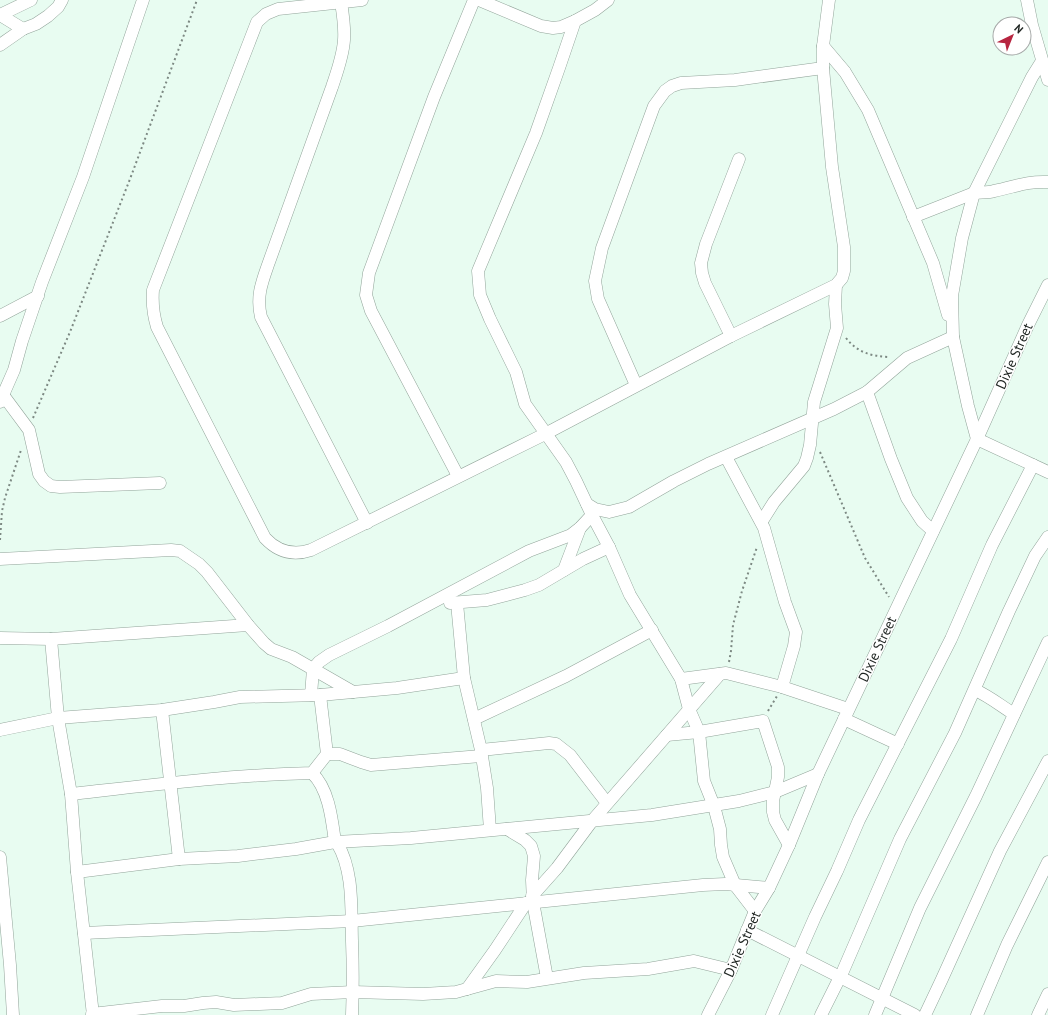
<svg xmlns="http://www.w3.org/2000/svg" width="1048" height="1015" viewBox="0 0 1048 1015" font-family="'PT Sans',sans-serif">
<style>
.lines{fill:none;stroke-linecap:round;stroke-linejoin:round}
.minor-casing{stroke:#92a49a;stroke-width:13}
.path{stroke:#7d8983;stroke-width:2;stroke-dasharray:2 3;stroke-linecap:butt}
.minor{stroke:#fff;stroke-width:12}
.labels{text-anchor:middle;dominant-baseline:central;stroke-width:3;stroke-linejoin:round;paint-order:stroke}
.street-label{font-size:14px;fill:#1f2522;stroke:#fff}
</style>
<rect width="100%" height="100%" fill="#e8fcf1"/>
<g class="lines">
<g class="minor-casing">
<g id="minor">
<path d="M 362,0 L 278,9 L 266,14 L 257,22 L 153,290 C 152,303 153,314 157,327 L 265,538 C 278,552 293,556 311,550 L 545,434 L 731,336 L 836,285 L 842,278 L 844,271 L 844,247 L 832,167 L 823,68 L 823,46 L 829,0"/>
<polyline points="479,0 541,26 553,28 561,27 575,21"/>
<polyline points="608,0 595,10 575,21 559,68 536,133 478,271 480,295 490,319 516,372 525,404 566,462 576,481 592,515 609,547 630,595 681,679 689,709 699,732 704,781 714,806 720,829 721,845 723,857 735,885 755,911"/>
<polyline points="1027,0 1032,25 1048,80"/>
<path d="M 341,2 C 343,15 345,27 344,40 C 343,56 337,72 332,87 L 269,262 C 262,282 256,296 261,317 L 367,523"/>
<polyline points="0,15 31,0"/>
<polyline points="0,15 23,29"/>
<polyline points="0,45 23,29 36,24 48,16 58,7 62,0"/>
<polyline points="823,46 845,72 868,110 933,263 948,315"/>
<path d="M 1042,61 L 1032,77 L 974,193 C 981,192 988,193 994,191 C 1015,187 1025,181 1048,182"/>
<polyline points="974,193 962,238 952,296 953,337 968,406 977,439 1048,472"/>
<polyline points="913,217 974,193"/>
<polyline points="0,316 38,296"/>
<polyline points="731,336 705,283 702,273 701,263 706,244 739,159"/>
<polyline points="636,385 598,299 595,281 602,248 654,106 665,91 672,86 681,83 735,80 823,68"/>
<polyline points="867,392 891,459 907,498 922,521 933,531"/>
<polyline points="3,395 29,430 39,474 44,481 51,486 60,487 160,483"/>
<polyline points="0,402 14,370 22,341 42,282 83,177 143,0"/>
<polyline points="726,457 764,528 785,602 796,632 794,646 782,687"/>
<polyline points="458,476 371,311 366,295 369,273 434,97 474,0"/>
<polyline points="587,504 595,509 609,512 629,507 674,481 708,464 834,409 867,392 907,358 953,337"/>
<polyline points="762,521 774,502 804,466 807,458 810,445 814,402 837,328 835,304 836,285"/>
<polyline points="0,559 171,550 180,551 199,564 207,572 248,625 264,643 271,649 292,657 353,692"/>
<polyline points="564,570 580,528"/>
<polyline points="450,603 487,600 525,590 539,585 583,559 609,547"/>
<polyline points="457,603 464,678 481,750 487,788 490,830"/>
<polyline points="0,638 51,639 248,625"/>
<polyline points="51,639 58,718 71,794 77,872 93,1015"/>
<polyline points="681,679 726,673 782,687 848,709"/>
<path d="M 975,690 C 989,696 1001,706 1014,714"/>
<polyline points="311,695 313,669 319,662 329,655 388,626 529,551 571,535 580,528 592,515"/>
<polyline points="162,710 179,859"/>
<polyline points="474,719 566,676 652,630"/>
<polyline points="844,719 898,744"/>
<polyline points="0,730 58,718 162,710 214,702 240,697 320,695 397,688 464,678"/>
<polyline points="667,735 699,732 763,721 778,767 778,777 773,801 773,812 775,820 789,845"/>
<polyline points="481,750 549,743 556,744 570,755 607,803"/>
<polyline points="327,754 340,754 361,762 371,765 481,756"/>
<path d="M 312,773 C 329,789 332,820 335,842"/>
<path d="M 71,794 C 151,785 231,775 312,773 L 327,754 L 320,695"/>
<polyline points="507,829 525,840 531,846 534,856 532,880 533,902 547,978"/>
<path d="M 337,843 C 354,871 351,909 352,941 C 353,966 353,990 352,1015"/>
<polyline points="0,857 10,965 13,1015"/>
<polyline points="77,872 179,859 238,856 296,849 335,842 411,838 652,815 739,801 775,792 818,774"/>
<polyline points="532,896 557,868 592,821 720,674"/>
<polyline points="747,930 915,1015"/>
<polyline points="84,933 352,921 703,885 725,884 769,888"/>
<polyline points="467,989 495,950 526,903"/>
<polyline points="92,1014 162,1006 184,1006 203,1003 216,1002 234,1005 282,1003 311,994 353,992 423,994 456,992 496,981 527,982 584,973 648,969 694,961 731,970"/>
<polyline points="708,1015 731,970 755,911 769,888 789,845 818,774 977,439 1028,325 1048,285"/>
<polyline points="772,1015 815,917 837,871 859,820 951,639 992,545 1033,465"/>
<polyline points="821,1015 843,971 900,839 955,733 1009,611 1035,556 1048,537"/>
<polyline points="875,1015 920,908 976,796 1048,642"/>
<polyline points="925,1015 942,979 1000,851 1048,761"/>
<polyline points="977,1015 1007,945 1048,862"/>
<polyline points="1038,1015 1048,994"/>
</g>
</g>
<g class="path">
<path d="M 846,338 C 858,353 871,356 889,357"/>
<polyline points="33,418 70,332 130,179 197,0"/>
<polyline points="820,452 865,558 889,597"/>
<polyline points="0,540 2,511 5,498 21,450"/>
<polyline points="729,662 731,651 733,625 742,591 757,547"/>
<polyline points="768,711 777,696"/>
</g>
<use href="#minor" class="minor"/>
</g>
<g class="labels">
<g class="street-label">
<text transform="translate(1014 356) rotate(-66)">Dixie Street</text>
<text transform="translate(877 649) rotate(-65)">Dixie Street</text>
<text transform="translate(742 944) rotate(-66)">Dixie Street</text>
</g>
</g>
<g transform="translate(1012 36) rotate(43)"><circle r="19" fill="#ffffff" stroke="#a5a8a7"/>
<path d="M0-3L7 15L0 10L-7 15Z" fill="#b72540"/>
<text y="-6" font-size="11" font-weight="bold" text-anchor="middle" fill="#1f2522">N</text>
</g>
</svg>
